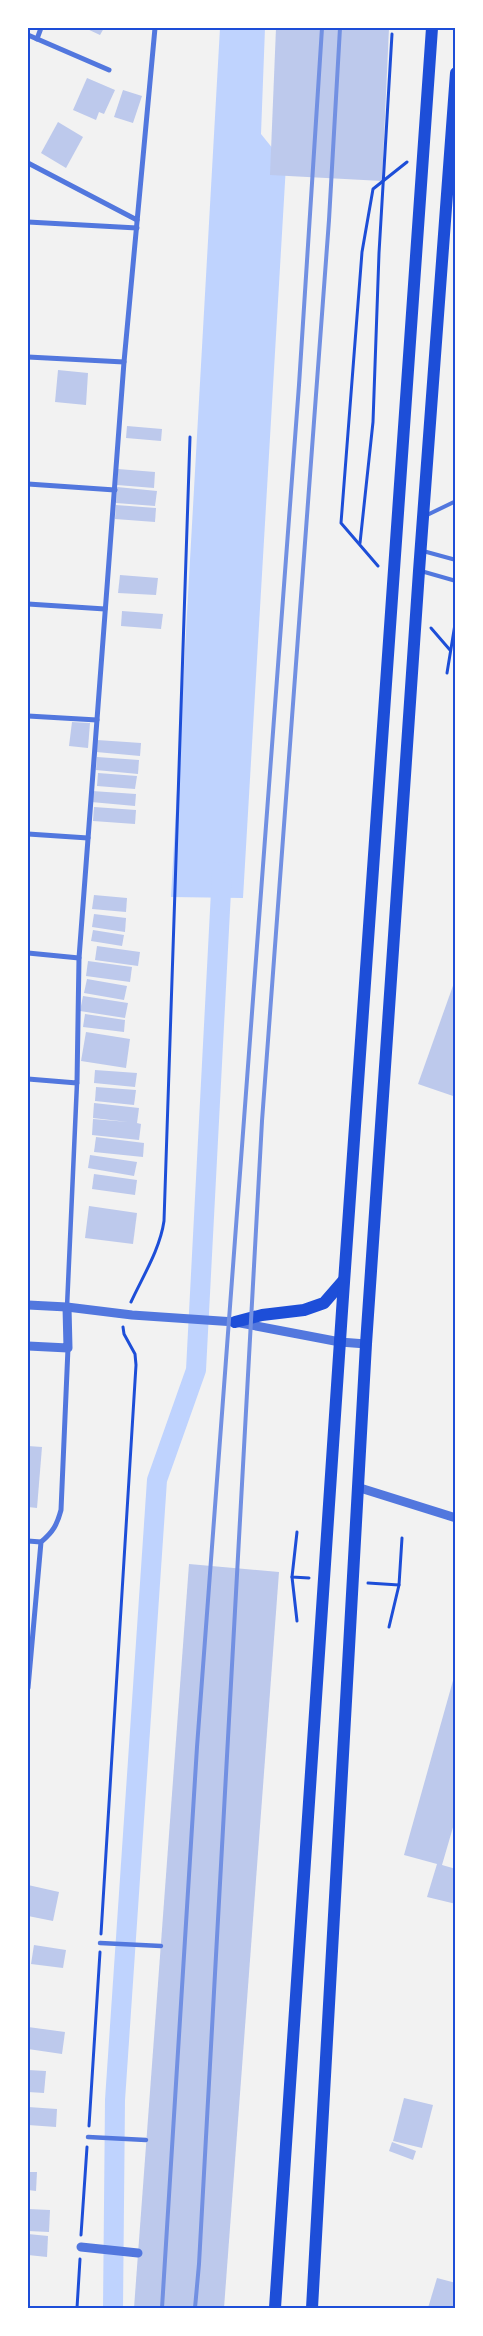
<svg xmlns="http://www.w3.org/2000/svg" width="483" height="2336" font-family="Overpass,sans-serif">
	<rect width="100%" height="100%" fill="#f2f2f2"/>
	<polygon fill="#bfd3fe" points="220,28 265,28 261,134 286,165 243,898 171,897"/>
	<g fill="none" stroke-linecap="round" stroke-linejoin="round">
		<polyline stroke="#bfd3fe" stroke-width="20" points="113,2308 115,2100 157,1480 196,1370 222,872"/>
	</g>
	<g fill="#bdc9ec">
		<polygon points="85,28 104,28 100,35"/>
		<polygon points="276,28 389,28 382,181 270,175"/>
		<polygon points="87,78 115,90 104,114 99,112 96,120 73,110"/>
		<polygon points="123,90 142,96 133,123 114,117"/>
		<polygon points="58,122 83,137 66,168 41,153"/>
		<polygon points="58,370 88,373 86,405 55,402"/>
		<polygon points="127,426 162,429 161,441 126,438"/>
		<polygon points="118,469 155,472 154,488 117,485"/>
		<polygon points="117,487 157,491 155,506 116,503"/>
		<polygon points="116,505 156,508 155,522 115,519"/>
		<polygon points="120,575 158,578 156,595 118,593"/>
		<polygon points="122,611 163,614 161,629 121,626"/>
		<polygon points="72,722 90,723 88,748 69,746"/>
		<polygon points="97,740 141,743 140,756 96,752"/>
		<polygon points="97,757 139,760 138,774 96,770"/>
		<polygon points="98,773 137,776 135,789 97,786"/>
		<polygon points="92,791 136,794 135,806 91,802"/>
		<polygon points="94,807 136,810 135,824 93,821"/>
		<polygon points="94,895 127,898 126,912 92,909"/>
		<polygon points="94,914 126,918 125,932 92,927"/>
		<polygon points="93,930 124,935 122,946 91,941"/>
		<polygon points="97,946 140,952 138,966 95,960"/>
		<polygon points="88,961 132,967 130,982 86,976"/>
		<polygon points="87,979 127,986 124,1000 84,993"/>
		<polygon points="455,980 456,981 456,1097 418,1084"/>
		<polygon points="83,996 128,1003 125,1018 80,1011"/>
		<polygon points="85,1014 125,1020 124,1032 83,1027"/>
		<polygon points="86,1032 130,1039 126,1068 81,1061"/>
		<polygon points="95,1070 137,1073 135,1087 94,1083"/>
		<polygon points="96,1087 136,1090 134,1105 95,1101"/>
		<polygon points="94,1103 139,1108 137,1123 141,1124 139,1140 92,1135 93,1119 128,1122 93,1118"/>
		<polygon points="96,1137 144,1143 143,1157 94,1152"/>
		<polygon points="90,1155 137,1162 134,1176 88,1168"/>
		<polygon points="94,1174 137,1180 135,1195 92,1189"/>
		<polygon points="89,1206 137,1213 133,1244 85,1238"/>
		<polygon points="28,1446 42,1447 37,1508 28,1507"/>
		<polygon points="189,1564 279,1572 224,2308 134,2308"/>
		<polygon points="454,1677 456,1678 456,1817 442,1865 456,1869 456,1904 427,1897 437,1864 404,1855"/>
		<polygon points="28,1885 59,1892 53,1921 28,1916"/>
		<polygon points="34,1945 66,1950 63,1968 31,1964"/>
		<polygon points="28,2027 65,2032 62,2054 28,2049"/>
		<polygon points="28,2070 46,2071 44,2093 28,2092"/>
		<polygon points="404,2098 433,2105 422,2148 393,2141"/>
		<polygon points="28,2107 57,2109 56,2127 28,2125"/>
		<polygon points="392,2142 416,2151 413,2160 389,2151"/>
		<polygon points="28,2172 37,2172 36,2191 28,2190"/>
		<polygon points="28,2209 50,2210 49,2232 28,2231"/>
		<polygon points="28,2234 48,2236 47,2257 28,2255"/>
		<polygon points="437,2278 456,2283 456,2308 428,2308"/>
	</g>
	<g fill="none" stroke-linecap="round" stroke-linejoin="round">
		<g stroke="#1d4ed8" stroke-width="3">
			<polyline points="360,543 373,422 379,253 392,34"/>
			<polyline points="378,566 341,523 362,252 373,189 407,162"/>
			<polyline points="431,628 450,650"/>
			<polyline points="447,673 456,618"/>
			<path d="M 131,1302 C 143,1276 160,1249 164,1221 L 190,437"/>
			<polyline points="297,1532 292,1577 309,1578"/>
			<polyline points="292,1577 297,1621"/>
			<polyline points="368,1583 399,1585 402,1538"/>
			<polyline points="389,1627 399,1585"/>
			<polyline points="101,1934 136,1365 135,1354 124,1334 123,1327"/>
			<polyline points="89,2126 100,1952"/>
			<polyline points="81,2235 87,2147"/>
			<polyline points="77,2308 80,2259"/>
		</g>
		<g stroke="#5277de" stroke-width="4">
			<polyline points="425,516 456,501"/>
			<polyline points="423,551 456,560"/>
			<polyline points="421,571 456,581"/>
		</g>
		<g stroke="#5277de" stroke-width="4.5">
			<polyline points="67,1307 77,1083"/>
			<polyline points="100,1943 161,1946"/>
			<polyline points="88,2137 146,2140"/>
		</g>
		<g stroke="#5277de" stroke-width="5">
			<polyline points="28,35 109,70"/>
			<polyline points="37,39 41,28"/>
			<polyline points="28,163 137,220"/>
			<polyline points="28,222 137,228"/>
			<polyline points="28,357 124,362"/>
			<polyline points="28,484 115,490"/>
			<polyline points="28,604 105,609"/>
			<polyline points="28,716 97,720"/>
			<polyline points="28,834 88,838"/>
			<polyline points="28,953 79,958"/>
			<polyline points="28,1079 77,1083 79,958 124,362 155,28"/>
			<polyline points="28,1541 41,1542"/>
			<path d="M 28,1688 L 41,1542 C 53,1532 57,1525 61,1510 L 68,1348"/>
		</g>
		<g stroke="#5277de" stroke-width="9">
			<polyline points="28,1305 67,1307 132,1315 235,1322 340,1342 366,1344"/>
			<polyline points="28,1346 68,1348 67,1307"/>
			<polyline points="357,1487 456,1518"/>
			<polyline points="81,2247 138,2253"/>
		</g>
		<g stroke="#1d4ed8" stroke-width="12">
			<polyline points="235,1322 262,1315 304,1310 324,1303 344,1280"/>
			<polyline points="275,2308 342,1311 432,28"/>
			<polyline points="312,2308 366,1344 419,571 456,73"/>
		</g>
		<g stroke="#7290e2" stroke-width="4">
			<polyline points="162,2308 197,1747 299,385 322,28"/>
			<polyline points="195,2308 199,2264 262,1121 329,220 340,28"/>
		</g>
	</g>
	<rect width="483" height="2336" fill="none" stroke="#ffffff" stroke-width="58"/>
	<rect x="29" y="29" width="425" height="2278" fill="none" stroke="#1d4ed8" stroke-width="2"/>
</svg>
